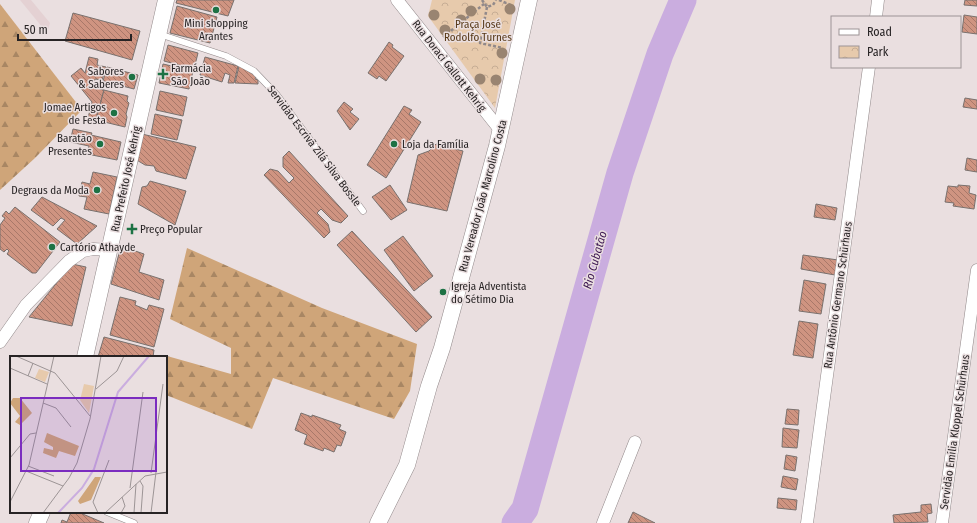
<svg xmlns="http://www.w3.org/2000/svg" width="977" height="523" font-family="'Fira Sans Condensed',sans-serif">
	<defs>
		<pattern id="forest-firs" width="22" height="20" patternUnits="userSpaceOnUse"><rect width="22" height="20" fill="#cfa579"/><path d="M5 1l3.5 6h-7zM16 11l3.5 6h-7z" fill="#a88663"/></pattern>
		<pattern id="park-crowns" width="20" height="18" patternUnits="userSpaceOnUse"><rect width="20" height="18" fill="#e7caac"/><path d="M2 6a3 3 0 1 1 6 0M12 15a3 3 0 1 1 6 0" fill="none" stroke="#c6ad94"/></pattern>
		<pattern id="building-back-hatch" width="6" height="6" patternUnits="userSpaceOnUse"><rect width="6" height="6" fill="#cf9481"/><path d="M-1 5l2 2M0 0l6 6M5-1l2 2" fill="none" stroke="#a87869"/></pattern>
	</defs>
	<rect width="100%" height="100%" fill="#eadfe0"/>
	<polygon fill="#e4d1d3" points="20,0 31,0 50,23 47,33"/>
	<g fill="url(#forest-firs)">
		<polygon points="0,4 82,110 35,158 0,190"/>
		<polygon points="187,248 322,308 417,344 410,391 394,419 273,378 252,429 166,395 167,356 231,374 231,348 170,319"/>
	</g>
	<polygon fill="url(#park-crowns)" points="432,0 515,0 495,108 428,16"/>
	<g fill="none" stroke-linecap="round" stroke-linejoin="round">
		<polyline stroke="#caaddf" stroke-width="27" points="515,523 525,509 620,173 660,54 683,0"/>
	</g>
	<g fill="url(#building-back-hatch)" stroke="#79716e">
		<polygon points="177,0 234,0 228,16 176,3"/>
		<polygon points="965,0 977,0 977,6 964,5"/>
		<polygon points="177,6 217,17 210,43 170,33"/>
		<polygon points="73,13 140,31 132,60 65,41"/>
		<polygon points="964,15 977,17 977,34 962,32"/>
		<polygon points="389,42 393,45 392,47 404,56 386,81 379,76 377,79 368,73"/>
		<polygon points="168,45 198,53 194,69 164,61"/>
		<polygon points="89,57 98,59 97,65 106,67 102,80 95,79 93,87 104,90 96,120 88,118 92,102 71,76 81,68 85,73"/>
		<polygon points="205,57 238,66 234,83 228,83 230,75 225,73 222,82 200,75"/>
		<polygon points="163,64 193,71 189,89 159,83"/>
		<polygon points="239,66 256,76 255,79 258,80 258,84 235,83"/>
		<polygon points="107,67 138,75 134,89 103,81"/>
		<polygon points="104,90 128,96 127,101 129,103 126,114 127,117 125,127 96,120"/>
		<polygon points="160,91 187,97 183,116 156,110"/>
		<polygon points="965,98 977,100 977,109 963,107"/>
		<polygon points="344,102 353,109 350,112 359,119 350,130 337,111"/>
		<polygon points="404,106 412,110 409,114 421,122 386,178 367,165"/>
		<polygon points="155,114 182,120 177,140 151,134"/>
		<polygon points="73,129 92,133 91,135 121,142 117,160 87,154 89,146 70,142"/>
		<polygon points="142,134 196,147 186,179 156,171 154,166 145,165 135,159"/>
		<polygon points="436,144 463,151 447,211 407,202 418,155 429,151"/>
		<polygon points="289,151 348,216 341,223 332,220 321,209 317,213 328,224 330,232 324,238 264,175 270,169 278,171 289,183 294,178 283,167 283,157"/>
		<polygon points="967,158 977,160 977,172 965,170"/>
		<polygon points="93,172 117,177 109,214 84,209 87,197 79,196 82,182 90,184"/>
		<polygon points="150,181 186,191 175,225 138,204 142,187 147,186"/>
		<polygon points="390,185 407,210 391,220 372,197"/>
		<polygon points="958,185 970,186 969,193 976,195 974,209 953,206 954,203 945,202 948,186 958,187"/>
		<polygon points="42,197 97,226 77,244 57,229 65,220 61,218 53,226 31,210"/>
		<polygon points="816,204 837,208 835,220 814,217"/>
		<polygon points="15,207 60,242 36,273 32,273 7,254 9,251 7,249 4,252 0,249 0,225 5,218 2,216 6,211 9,214"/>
		<polygon points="352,231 432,317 416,332 337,245"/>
		<polygon points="403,236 433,276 414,291 384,250"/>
		<polygon points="121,246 144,254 139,272 164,280 159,300 111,284"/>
		<polygon points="803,255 838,260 835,275 801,269"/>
		<polygon points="72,264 86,267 72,326 29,317"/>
		<polygon points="804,280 826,284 821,314 799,311"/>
		<polygon points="120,297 136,301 135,305 147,310 149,305 164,309 154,347 110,335"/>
		<polygon points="799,321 818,324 813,358 793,355"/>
		<polygon points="104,337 154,350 153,357 98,357"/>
		<polygon points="787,409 799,410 798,425 785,424"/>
		<polygon points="301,413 312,417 312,415 341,425 339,429 346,432 341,446 337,445 334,452 324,448 323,451 304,444 307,435 295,430"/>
		<polygon points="783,428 799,430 797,448 782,447"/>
		<polygon points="786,455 797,457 795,471 784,469"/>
		<polygon points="783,476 798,479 796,490 781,487"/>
		<polygon points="778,498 797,500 796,510 777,508"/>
		<polygon points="931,504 932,513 927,514 928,522 894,523 893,515 921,512 921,505"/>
		<polygon points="71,512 78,512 104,523 61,523 62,520 67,522"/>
		<polygon points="633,512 655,523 628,523"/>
	</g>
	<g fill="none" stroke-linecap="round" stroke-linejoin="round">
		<defs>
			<g id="service">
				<polyline points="159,34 226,56 254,71 277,95 363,211"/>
				<polyline points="107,512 134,523"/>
			</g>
			<g id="minor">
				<polyline points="397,0 501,131"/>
				<polyline points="876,17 878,0"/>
				<polyline points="0,342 26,305 69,261 83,251 93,249 110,250"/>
				<polyline points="603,523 635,442"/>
				<polyline points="807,523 869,67"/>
				<polyline points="942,523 977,270"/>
			</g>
			<g id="secondary">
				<polyline points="85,357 166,0"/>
				<polyline points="37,523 42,512"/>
				<polyline points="378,523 407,465 429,386 442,348 497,146 529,0"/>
			</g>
		</defs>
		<use href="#service" stroke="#92898a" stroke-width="7"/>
		<use href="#minor" stroke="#92898a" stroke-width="13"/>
		<use href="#secondary" stroke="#92898a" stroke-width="17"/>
		<g stroke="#91898a" stroke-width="2.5" stroke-dasharray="3 2" stroke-linecap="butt">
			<polyline points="482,0 487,7 493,5 496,0"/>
			<polyline points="499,0 513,6"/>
			<polyline points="487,7 480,43 503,48"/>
			<polyline points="443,37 484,4"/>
		</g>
		<use href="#service" stroke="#fff" stroke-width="6"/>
		<use href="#minor" stroke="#fff" stroke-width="12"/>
		<use href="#secondary" stroke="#fff" stroke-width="16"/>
	</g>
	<g fill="#998471">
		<circle cx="510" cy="9" r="5.5"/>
		<circle cx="471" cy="11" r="5.5"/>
		<circle cx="434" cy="15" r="5.5"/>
		<circle cx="461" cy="20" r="5.5"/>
		<circle cx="445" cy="30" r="5.5"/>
		<circle cx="502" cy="53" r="5.5"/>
		<circle cx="480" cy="79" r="5.5"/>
		<circle cx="496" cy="80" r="5.5"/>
	</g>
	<g fill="#1d7244" stroke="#eadfe0" stroke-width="1.5">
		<circle cx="216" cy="10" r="4"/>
		<path d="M161 68h4v4h4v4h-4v4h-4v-4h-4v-4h4z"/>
		<circle cx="132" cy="77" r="4"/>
		<circle cx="114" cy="113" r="4"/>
		<circle cx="100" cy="144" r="4"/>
		<circle cx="394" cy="144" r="4"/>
		<circle cx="97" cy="190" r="4"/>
		<path d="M130 223h4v4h4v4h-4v4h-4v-4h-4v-4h4z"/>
		<circle cx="52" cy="247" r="4"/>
		<circle cx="443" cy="292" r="4"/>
	</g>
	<g text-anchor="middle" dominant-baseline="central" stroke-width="3" stroke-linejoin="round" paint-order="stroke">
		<g font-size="11" fill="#272324" stroke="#eadfe0" text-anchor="start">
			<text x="216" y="23" text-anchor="middle">Mini shopping<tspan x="216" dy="13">Arantes</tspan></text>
			<text x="171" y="68">Farmácia<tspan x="171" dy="13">São João</tspan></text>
			<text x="124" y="71" text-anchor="end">Sabores<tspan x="124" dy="13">&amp; Saberes</tspan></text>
			<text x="106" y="107" text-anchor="end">Jomae Artigos<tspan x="106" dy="13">de Festa</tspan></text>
			<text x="92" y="138" text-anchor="end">Baratão<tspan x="92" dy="13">Presentes</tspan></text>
			<text x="402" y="144">Loja da Família</text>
			<text x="89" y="190" text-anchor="end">Degraus da Moda</text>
			<text x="140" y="229">Preço Popular</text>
			<text x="60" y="247">Cartório Athayde</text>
			<text x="451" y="286">Igreja Adventista<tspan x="451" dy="13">do Sétimo Dia</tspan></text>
		</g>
		<g font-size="11" fill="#573917" stroke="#eadfe0">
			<text x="478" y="24">Praça José<tspan x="478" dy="13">Rodolfo Turnes</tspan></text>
		</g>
		<g font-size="11" fill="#272324" stroke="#eadfe0">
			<text transform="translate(449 66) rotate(52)">Rua Doraci Gallott Kehrig</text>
			<text transform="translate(314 146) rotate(53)">Servidão Escrivã Zilá Silva Bossle</text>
			<text transform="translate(126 179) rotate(-78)">Rua Prefeito José Kehrig</text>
			<text transform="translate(483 196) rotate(-75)">Rua Vereador João Marcolino Costa</text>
			<text transform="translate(838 295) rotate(-82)">Rua Antônio Germano Schürhaus</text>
			<text transform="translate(955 432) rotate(-82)">Servidão Emília Kloppel Schürhaus</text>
		</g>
		<g font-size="12" font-style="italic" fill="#3c1651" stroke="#eadfe0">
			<text transform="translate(595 260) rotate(-74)">Rio Cubatão</text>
		</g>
	</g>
	<g transform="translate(10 356)">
		<rect width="157" height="157" fill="#eadfe0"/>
		<path d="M 3,42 L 10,42 L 22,57 L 10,69 L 5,66 L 10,60 L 0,47 ZM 37,77 L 69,90 L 65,100 L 49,95 L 46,102 L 33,97 L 34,92 L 43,94 L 43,91 L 34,86 ZM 85,121 L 91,121 L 81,144 L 70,148 L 68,145 Z" fill="#cfa579"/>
		<path d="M 29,13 L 39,16 L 35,26 L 25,22 ZM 74,28 L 84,30 L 79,57 L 70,44 Z" fill="#e7caac"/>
		<path fill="none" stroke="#caaddf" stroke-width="2" d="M 48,157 L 72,132 L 84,113 L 108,36 L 139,0"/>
		<path fill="none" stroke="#9c9495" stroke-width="1" d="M 6,0 L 45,17 L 80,60M 0,12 L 37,28M 18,20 L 23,7M 86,33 L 107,15 L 114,0M 33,47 L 46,52 L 61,71M 0,102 L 20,78 L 26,77M 18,110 L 44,120M 16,115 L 53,130M 141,117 L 153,28M 130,125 L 133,130 L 131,157M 120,132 L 133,36M 0,146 L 19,109 L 44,0M 33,157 L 59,122 L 67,107 L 80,63 L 91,0M 88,157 L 83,146 L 99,104M 95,157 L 135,120 L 157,116M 111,157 L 115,150 L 112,141M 124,157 L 126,128M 141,157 L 146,116"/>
		<path fill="#7b2cbf" fill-opacity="0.15" stroke="#7b2cbf" stroke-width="2" d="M 11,42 L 146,42 L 146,115 L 11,115 Z"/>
		<rect width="157" height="157" fill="none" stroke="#272324" stroke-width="2"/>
	</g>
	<rect x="831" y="16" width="130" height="52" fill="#eadfe0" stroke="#9c9495"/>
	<rect x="839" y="29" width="20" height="6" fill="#ffffff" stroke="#9c9495"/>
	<text x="867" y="36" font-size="12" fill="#272324">Road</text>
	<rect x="839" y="46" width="20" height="12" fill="url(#park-crowns)" stroke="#9c9495"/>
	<text x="867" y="56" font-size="12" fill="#272324">Park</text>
	<path d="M18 34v6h113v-6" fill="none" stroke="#272324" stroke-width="2"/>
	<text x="24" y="34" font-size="12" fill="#272324" stroke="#eadfe0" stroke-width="3" paint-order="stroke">50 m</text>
</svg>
